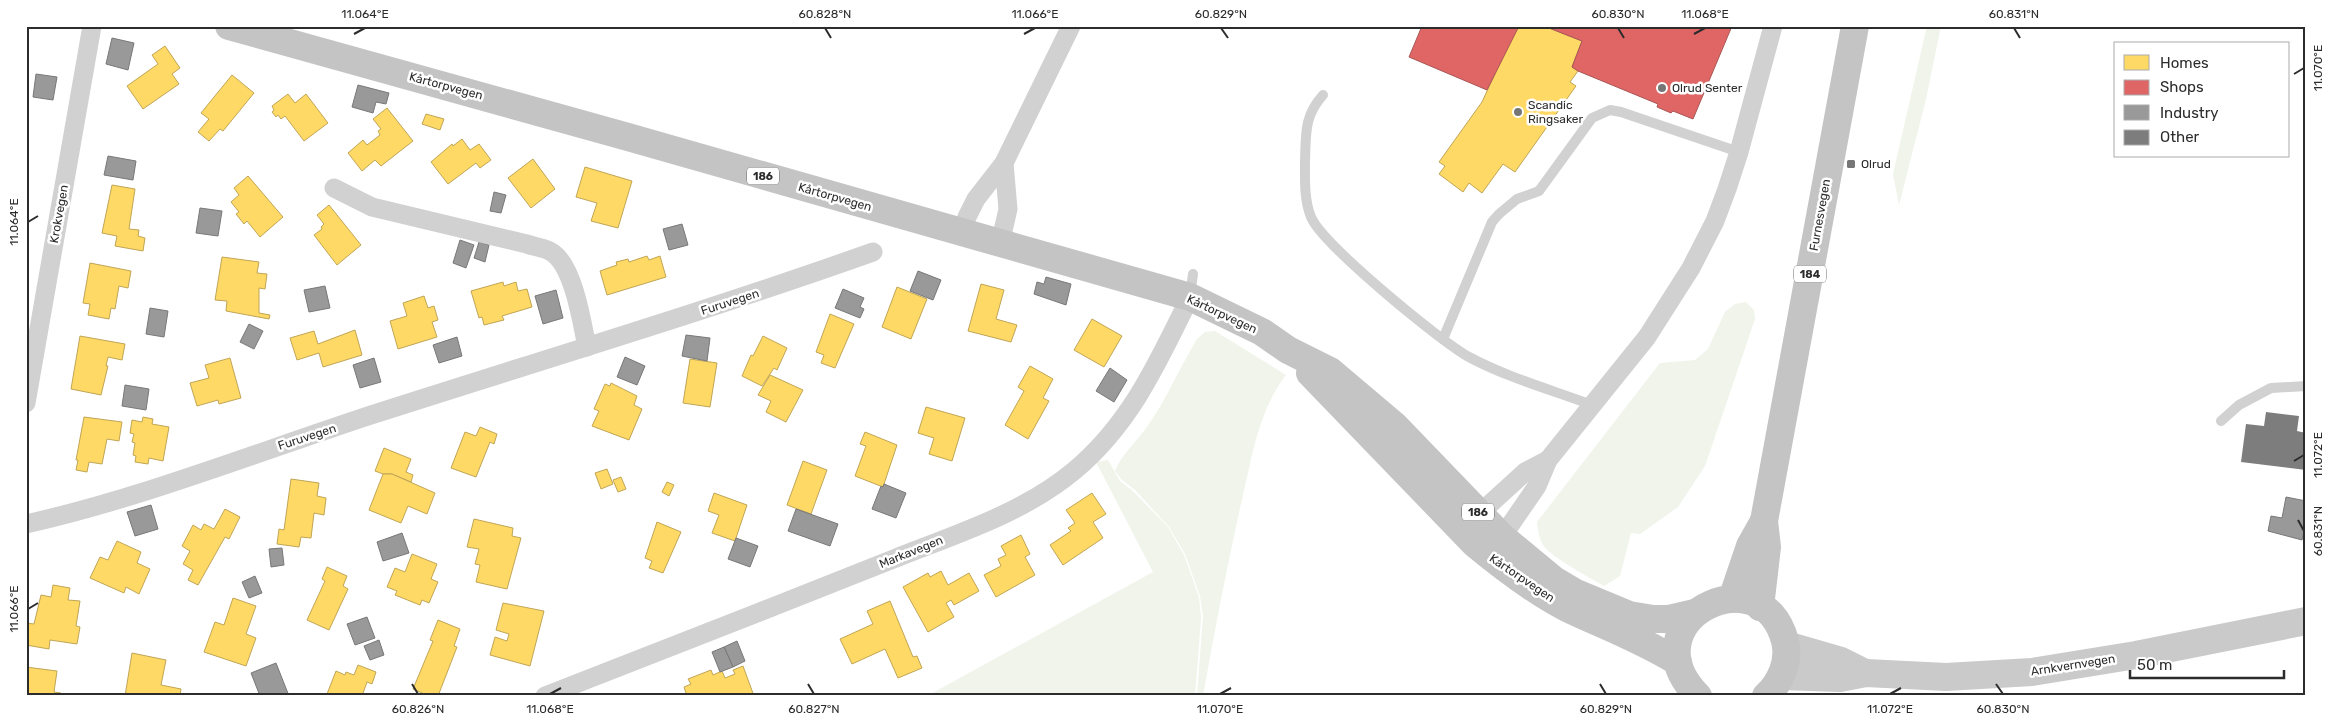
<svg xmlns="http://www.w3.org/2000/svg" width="2332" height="722" font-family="Rubik,sans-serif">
	<rect width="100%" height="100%" fill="#fff"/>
	<g fill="#f0f4ea">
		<polygon points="1927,26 1941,26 1926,99 1899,205 1893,174"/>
		<path d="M 1746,302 L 1754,310 L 1755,319 L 1705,466 L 1678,507 L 1640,534 L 1631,533 L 1620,576 L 1604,586 C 1589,577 1552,558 1543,545 C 1539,538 1538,530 1537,522 L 1660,363 L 1695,360 L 1708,349 L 1725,312 L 1735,304 Z"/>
		<path d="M 1215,331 L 1286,375 C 1259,410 1253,452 1243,495 C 1228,561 1215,628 1203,696 L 1197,696 L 1203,616 L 1200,596 L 1185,554 L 1169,527 L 1135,490 L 1121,479 L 1115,471 C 1121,455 1139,439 1149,424 C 1167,398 1180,367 1197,339 L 1205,332 Z"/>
		<polygon points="1108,460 1120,481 1133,491 1168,527 1184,555 1199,597 1201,618 1195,696 927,696 1153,572 1096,462"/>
	</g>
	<g fill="#ffd966" stroke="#c0a555">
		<polygon points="1519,26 1544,26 1582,41 1572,67 1578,71 1570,82 1576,86 1515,172 1503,164 1482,193 1469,183 1463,192 1439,174 1445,166 1439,162 1482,102 1510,41"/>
		<polygon points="165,46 180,68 172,74 179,84 143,109 127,86 158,64 152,55"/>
		<polygon points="232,75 254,93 223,131 220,129 209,141 198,132 209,119 201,113"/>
		<polygon points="288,94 295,103 306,94 328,123 304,141 285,116 281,119 278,115 276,117 272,112 274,110 272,106"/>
		<polygon points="387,108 413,141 381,166 375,160 362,171 348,153 363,140 367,145 380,135 378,131 381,129 373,119"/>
		<polygon points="426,114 444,119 440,130 422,124"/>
		<polygon points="462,139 470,150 479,144 491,160 480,168 476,163 448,184 431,162 452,144 453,146"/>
		<polygon points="533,159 555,189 531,208 508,178"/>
		<polygon points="585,167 632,181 618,228 591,221 597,203 576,197"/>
		<polygon points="248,176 283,217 260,237 247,221 244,224 236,214 239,212 231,202 239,195 234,188"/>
		<polygon points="112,185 135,189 129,229 139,230 138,236 145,238 143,251 115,246 117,236 102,233"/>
		<polygon points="329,205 361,245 337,265 314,235 322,229 321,227 324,224 317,215"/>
		<polygon points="647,256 649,260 660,256 666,277 607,295 600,271 617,265 616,262 628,259 629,262"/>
		<polygon points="222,257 259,262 257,273 267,274 265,289 259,288 259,313 270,315 269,319 226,311 227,301 215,300"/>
		<polygon points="90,263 131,271 128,288 119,286 115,309 111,308 109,319 88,315 90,304 83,303"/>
		<polygon points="503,282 504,286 516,282 518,291 527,289 532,307 502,316 504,320 484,325 482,317 479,318 471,291"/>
		<polygon points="981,284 1004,290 996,319 1017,325 1011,342 968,331"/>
		<polygon points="897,287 927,299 911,339 882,327"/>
		<polygon points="424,296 428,308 434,306 438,320 432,322 437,337 398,349 390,321 407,316 403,303"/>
		<polygon points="830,314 854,324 835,368 821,363 824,355 816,352"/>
		<polygon points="1092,319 1122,336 1104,367 1074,350"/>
		<polygon points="355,330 362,355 323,367 319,353 297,360 290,338 314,331 318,344"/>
		<polygon points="80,336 125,344 122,360 108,357 106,366 108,366 101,395 71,389"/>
		<polygon points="763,336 787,348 777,370 774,368 762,386 742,376 751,355 753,356"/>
		<polygon points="230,358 241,398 219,404 218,400 197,406 190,383 209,378 205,365"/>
		<polygon points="690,359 717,363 710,407 683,403"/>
		<polygon points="1030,366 1053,379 1043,398 1049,401 1028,439 1005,425 1024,391 1018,387"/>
		<polygon points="770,375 803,390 786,422 766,412 771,401 758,395"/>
		<polygon points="611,383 637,396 634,405 642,409 629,440 592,426 599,411 594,409 605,384 610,386"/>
		<polygon points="926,407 965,418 952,461 929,454 934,438 918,433"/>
		<polygon points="84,417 122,422 119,441 107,439 102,464 89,462 87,472 76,470 78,460 76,460"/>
		<polygon points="143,417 153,419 152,424 169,427 163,461 149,458 148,464 135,462 136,456 133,455 135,443 132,442 134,434 130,433 132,420 142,422"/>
		<polygon points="480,427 497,434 494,444 490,442 476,477 451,468 465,432 476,436"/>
		<polygon points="865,432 897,445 883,487 855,476 866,446 860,444"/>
		<polygon points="384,448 411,459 406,472 413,475 411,482 392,474 383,474 375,471"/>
		<polygon points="803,461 827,470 811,514 787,505"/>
		<polygon points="607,469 613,484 601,489 595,473"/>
		<polygon points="383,474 392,474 435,493 427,514 408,506 401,523 369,510"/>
		<polygon points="621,477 626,489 618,492 613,480"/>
		<polygon points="291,479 319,483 317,496 326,498 324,515 314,513 311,538 301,537 299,547 277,544 279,529 284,530"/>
		<polygon points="667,482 674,485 669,496 662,492"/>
		<polygon points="714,493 747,505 735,541 712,533 719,515 708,511"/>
		<polygon points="1092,493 1106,514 1093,522 1103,538 1063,565 1050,545 1071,531 1068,528 1075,523 1066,510"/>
		<polygon points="225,509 240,517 229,539 225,537 198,585 188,580 193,570 183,564 190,551 182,546 193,525 201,530 204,524 214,529"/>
		<polygon points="474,519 513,528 512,536 521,538 507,589 476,582 480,565 475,564 479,549 467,547"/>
		<polygon points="657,522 681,532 663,573 649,568 652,561 645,558"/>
		<polygon points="1021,535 1030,554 1025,557 1035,575 996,597 984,575 1001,566 998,559 1006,555 1001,546"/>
		<polygon points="117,541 141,552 137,563 150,569 139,594 126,587 124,593 90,578 100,557 108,560"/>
		<polygon points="412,554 437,564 431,579 438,582 429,603 422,600 420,605 395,595 397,591 387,587 395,568 405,572"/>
		<polygon points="327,567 347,576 343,586 348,589 329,630 307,620 325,581 322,579"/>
		<polygon points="941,571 948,585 969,573 979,591 954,605 951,600 946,603 954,617 928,632 903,587 928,573 930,577"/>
		<polygon points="53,585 70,588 68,600 80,601 76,626 80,627 77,644 50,640 49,649 26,645 26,623 34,624 41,595 51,597"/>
		<polygon points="233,598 256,606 246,634 256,638 246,666 204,652 215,622 224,625"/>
		<polygon points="890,601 913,657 917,656 922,668 898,678 885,649 852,664 840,639 873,624 867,611"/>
		<polygon points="503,603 544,611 530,666 490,655 495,637 507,641 509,634 496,630"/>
		<polygon points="438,620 460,629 454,646 457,647 438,696 429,696 413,689 433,641 430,640"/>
		<polygon points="132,653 166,660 161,685 181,689 180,696 125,696"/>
		<polygon points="358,665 376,672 372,684 367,682 362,696 327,694 336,671 345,675 346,672 354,675"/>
		<polygon points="743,666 754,696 687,696 684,687 691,684 688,679 711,670 713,675 722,671 725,678 735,674 733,670"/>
		<polygon points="26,667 57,671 54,692 61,693 60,696 26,696"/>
	</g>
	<g fill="#e06666" stroke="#a55">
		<polygon points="1422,26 1519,26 1487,90 1409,57"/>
		<polygon points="1544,26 1732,26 1693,119 1673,111 1671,113 1657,107 1658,104 1578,71 1572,67 1582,41"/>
	</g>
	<g fill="#999" stroke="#787878">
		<polygon points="112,38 134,43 128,70 106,64"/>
		<polygon points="36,74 57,77 53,100 33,97"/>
		<polygon points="358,85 389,93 386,104 376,102 373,113 352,107"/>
		<polygon points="108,156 136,161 133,180 104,175"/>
		<polygon points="494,192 506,195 501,213 490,211"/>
		<polygon points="200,208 222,211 218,236 196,233"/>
		<polygon points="682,224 688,245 669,250 663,229"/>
		<polygon points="460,240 474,245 466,268 453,263"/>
		<polygon points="479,242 489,245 485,262 474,258"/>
		<polygon points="918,271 941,280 933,300 910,291"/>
		<polygon points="1046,277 1071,284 1066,305 1034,294 1037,282 1044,284"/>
		<polygon points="325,286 330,308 309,312 304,290"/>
		<polygon points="843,289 864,298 860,307 864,309 860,318 835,308"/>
		<polygon points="556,290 563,318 543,324 535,296"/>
		<polygon points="150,308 168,311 164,337 146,334"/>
		<polygon points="249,324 263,331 254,349 240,342"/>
		<polygon points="686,335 710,338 707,361 682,356"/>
		<polygon points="457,337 462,356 439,363 433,345"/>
		<polygon points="625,357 645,366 637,385 617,377"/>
		<polygon points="374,358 381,382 360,388 353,365"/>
		<polygon points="1110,368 1127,380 1114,402 1096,391"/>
		<polygon points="125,385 149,389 146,410 122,406"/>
		<polygon points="884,484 906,493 896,518 872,509 881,486 883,487"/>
		<polygon points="2286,497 2306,501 2306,524 2302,540 2268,531 2271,516 2282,518"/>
		<polygon points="151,505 158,529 135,536 127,512"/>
		<polygon points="796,509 838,524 830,546 788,531"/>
		<polygon points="402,533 409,553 383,561 377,542"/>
		<polygon points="736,538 758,546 750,567 728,559"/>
		<polygon points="282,548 284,565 271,567 269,549"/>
		<polygon points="255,576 262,593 249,598 242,582"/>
		<polygon points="367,617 375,638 355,645 347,624"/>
		<polygon points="379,640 384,655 370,660 364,646"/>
		<polygon points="737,641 745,661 733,667 724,647"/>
		<polygon points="724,647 733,667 720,672 712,652"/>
		<polygon points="276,663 289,696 260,696 251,673"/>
	</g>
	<polygon fill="#7d7d7d" points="2266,412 2299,416 2297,431 2306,433 2306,470 2241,462 2246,424 2264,426"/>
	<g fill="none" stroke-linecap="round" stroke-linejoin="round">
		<g stroke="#d1d1d1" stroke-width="10">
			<path d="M 1323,95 C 1304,116 1306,134 1305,161 C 1305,180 1304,200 1311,217 C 1322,244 1440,341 1469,357 C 1506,377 1552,390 1592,405"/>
			<polyline points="1190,296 1193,274"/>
			<polyline points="1443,339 1492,222 1499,214 1517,199 1539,191 1592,118 1610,110 1621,112 1739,152"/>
			<polyline points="2221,421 2239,405 2271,388 2306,386"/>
		</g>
		<g stroke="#d1d1d1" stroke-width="19">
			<path d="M 334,188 L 372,207 L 527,244 C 535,247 547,248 553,253 C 574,268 582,323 587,347"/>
			<polyline points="962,233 967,217 976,199 1004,163 1071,26"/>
			<polyline points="1000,244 1008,209 1004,163"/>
			<polyline points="26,403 92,26"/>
			<polyline points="1479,514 1525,472 1548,460"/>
			<path d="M 26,524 C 142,498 258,452 371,415 C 539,361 707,311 873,252"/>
			<polyline points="1502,537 1537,486 1548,460 1647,337 1691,268 1715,221 1727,189 1739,152 1773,26"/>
			<path d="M 545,696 C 660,651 776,606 891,560 C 953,535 1023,514 1075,470 C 1131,423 1158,362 1190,297"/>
		</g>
		<g stroke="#cacaca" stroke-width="28">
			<polyline points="1786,645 1841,661 1865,673"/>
			<polyline points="1781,676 1840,678 1866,673 1946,677 2032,672 2136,655 2306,621"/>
		</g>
		<g stroke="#c4c4c4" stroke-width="28">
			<polyline points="229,26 628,137 1190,297 1262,332 1288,350 1330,371 1395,426 1502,537 1554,580 1576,593 1629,615 1653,619 1669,619 1695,613"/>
			<path d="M 1310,373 L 1475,544 C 1504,568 1534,591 1567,608 C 1605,626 1643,640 1678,662"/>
			<polyline points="1732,599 1750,546 1763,523"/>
			<polyline points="1760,607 1767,547 1764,521 1855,26"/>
			<path d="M 1698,696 C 1625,622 1761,551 1785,641 C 1790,661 1781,682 1766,696"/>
		</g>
	</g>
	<path fill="none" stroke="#2c2c2c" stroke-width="2" d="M 825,28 L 831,38M 1221,28 L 1228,38M 1618,28 L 1624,38M 2014,28 L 2020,38M 354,34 L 365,28M 1024,34 L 1035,28M 1694,34 L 1705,28M 2294,74 L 2304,68M 28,222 L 38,216M 2294,461 L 2304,455M 2298,520 L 2304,531M 28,609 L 38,603M 412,684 L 418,694M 808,684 L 814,694M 1600,684 L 1606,694M 1996,684 L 2003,694M 550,694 L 561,688M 1220,694 L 1231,688M 1890,694 L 1901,688"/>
	<g fill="#767676" stroke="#fff" stroke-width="2">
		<circle cx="1662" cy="88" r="5"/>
		<circle cx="1518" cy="112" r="5"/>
		<rect x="1846" y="159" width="10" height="10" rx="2.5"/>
	</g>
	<g text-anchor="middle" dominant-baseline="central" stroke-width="5" stroke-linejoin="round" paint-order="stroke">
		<g fill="#fff" stroke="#6b6b6b" stroke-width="1">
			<rect x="747" y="167.5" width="32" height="17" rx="4"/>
			<rect x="1794" y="265.5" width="32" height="17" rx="4"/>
			<rect x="1462" y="503.5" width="32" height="17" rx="4"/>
		</g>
		<g font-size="11" font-weight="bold" fill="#2c2c2c">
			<text x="763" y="176">186</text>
			<text x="1810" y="274">184</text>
			<text x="1478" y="512">186</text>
		</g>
		<g font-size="12" fill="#2c2c2c" stroke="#fff">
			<text transform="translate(446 86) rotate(15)">Kårtorpvegen</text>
			<text transform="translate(835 197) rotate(16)">Kårtorpvegen</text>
			<text transform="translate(59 214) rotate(-80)">Krokvegen</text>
			<text transform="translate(1820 215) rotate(-80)">Furnesvegen</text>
			<text transform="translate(730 302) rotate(-18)">Furuvegen</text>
			<text transform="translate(1222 314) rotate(25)">Kårtorpvegen</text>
			<text transform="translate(307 437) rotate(-18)">Furuvegen</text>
			<text transform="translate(911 552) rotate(-22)">Markavegen</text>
			<text transform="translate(1522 578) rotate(34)">Kårtorpvegen</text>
			<text transform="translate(2073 665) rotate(-9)">Arnkvernvegen</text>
		</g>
		<g font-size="12" fill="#2c2c2c" stroke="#fff" text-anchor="start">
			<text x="1672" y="88">Olrud Senter</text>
			<text x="1528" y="105">Scandic<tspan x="1528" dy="14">Ringsaker</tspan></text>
			<text x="1861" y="164">Olrud</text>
		</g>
	</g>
	<rect width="2332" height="722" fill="none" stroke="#ffffff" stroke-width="55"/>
	<rect x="2114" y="42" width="175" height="115" fill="#ffffff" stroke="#ababab"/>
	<rect x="2124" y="55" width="25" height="15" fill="#ffd966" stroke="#ababab"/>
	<text x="2160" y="68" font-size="15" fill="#2c2c2c">Homes</text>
	<rect x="2124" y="80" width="25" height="15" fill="#e06666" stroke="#ababab"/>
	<text x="2160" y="92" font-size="15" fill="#2c2c2c">Shops</text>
	<rect x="2124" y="105" width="25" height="15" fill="#999999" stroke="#ababab"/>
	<text x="2160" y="118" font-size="15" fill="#2c2c2c">Industry</text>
	<rect x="2124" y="130" width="25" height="15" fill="#7d7d7d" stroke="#ababab"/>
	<text x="2160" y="142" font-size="15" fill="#2c2c2c">Other</text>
	<path d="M2130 670v8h154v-8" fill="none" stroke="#2c2c2c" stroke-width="2.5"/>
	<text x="2137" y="670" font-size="15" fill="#2c2c2c" stroke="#ffffff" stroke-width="4" paint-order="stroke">50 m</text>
	<rect x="28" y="28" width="2276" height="666" fill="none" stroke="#2c2c2c" stroke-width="2"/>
	<g font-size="12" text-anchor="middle" fill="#2c2c2c">
		<text x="365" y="18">11.064°E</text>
		<text x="825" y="18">60.828°N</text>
		<text x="1035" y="18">11.066°E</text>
		<text x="1221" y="18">60.829°N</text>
		<text x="1618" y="18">60.830°N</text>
		<text x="1705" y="18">11.068°E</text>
		<text x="2014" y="18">60.831°N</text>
		<text transform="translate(2318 68) rotate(-90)" y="4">11.070°E</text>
		<text transform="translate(14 222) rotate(-90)" y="4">11.064°E</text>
		<text transform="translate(2318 455) rotate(-90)" y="4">11.072°E</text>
		<text transform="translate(2318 531) rotate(-90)" y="4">60.831°N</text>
		<text transform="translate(14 609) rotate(-90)" y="4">11.066°E</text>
		<text x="418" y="713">60.826°N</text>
		<text x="550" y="713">11.068°E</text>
		<text x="814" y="713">60.827°N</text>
		<text x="1220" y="713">11.070°E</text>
		<text x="1606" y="713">60.829°N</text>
		<text x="1890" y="713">11.072°E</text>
		<text x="2003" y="713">60.830°N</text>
	</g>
</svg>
